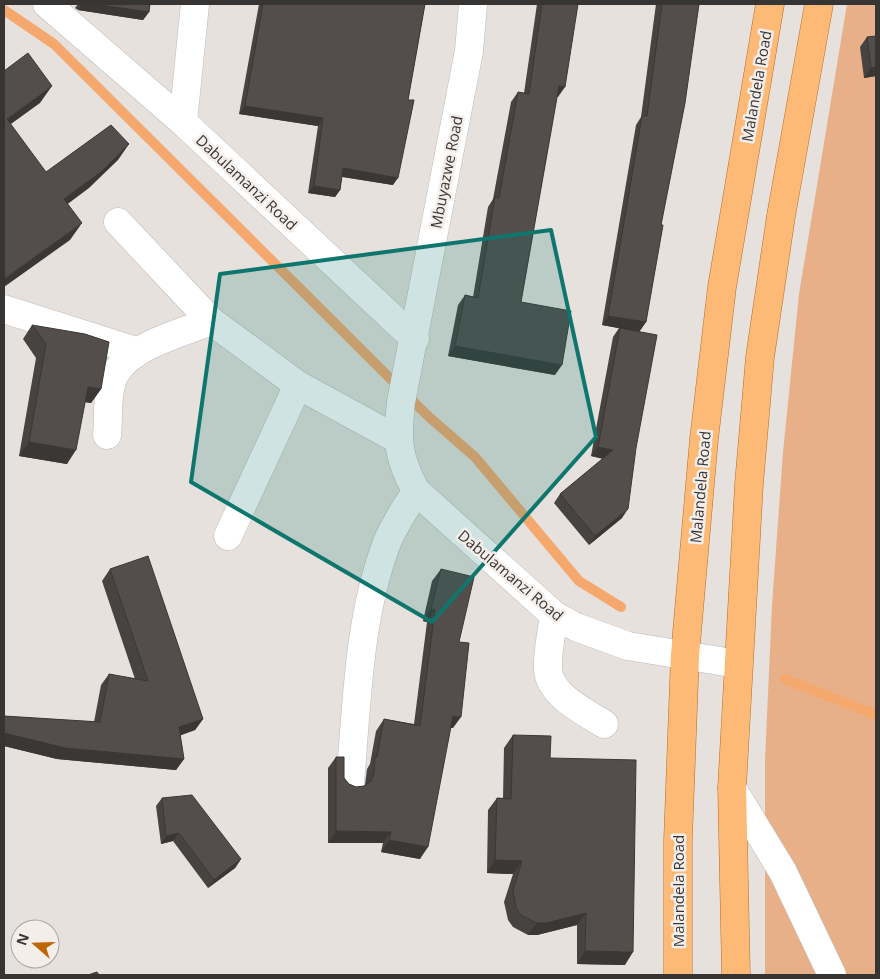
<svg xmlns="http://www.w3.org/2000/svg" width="880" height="979" font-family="'Open Sans',sans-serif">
	<rect width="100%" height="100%" fill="#e6e1dd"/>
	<polygon fill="#e8b088" points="847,4 876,4 876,975 765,975 765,760 772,605 783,452 799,294"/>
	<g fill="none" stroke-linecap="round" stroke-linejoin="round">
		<g stroke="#f5a86e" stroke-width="10">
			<polyline points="4,10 54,44 428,416 475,457 579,581 621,607"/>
			<polyline points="785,679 876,715"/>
		</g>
		<defs>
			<g id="minor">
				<polyline points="47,4 183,122 415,339"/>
				<path d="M 473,4 L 469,51 L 401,402 C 397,440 397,456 416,491 L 554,615 L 576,627 L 628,646 L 738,664"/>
				<polyline points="183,122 195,4"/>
				<polyline points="118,222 211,321 298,385 397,439"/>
				<polyline points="4,309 136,351"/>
				<path d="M 107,435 C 109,416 106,392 115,374 C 131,345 182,333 211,321"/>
				<polyline points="228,536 298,385"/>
				<path d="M 554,615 C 552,632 547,652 548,669 C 549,695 585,712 604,724"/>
				<path d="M 350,783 C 357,704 358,621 386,545 C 393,526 406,508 416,491"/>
				<polyline points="732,788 783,872 832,975"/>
			</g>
			<g id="major">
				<polyline points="678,975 678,840 685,655 704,439 722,287 770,4"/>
				<polyline points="736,975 732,788 749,484 760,357 781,216 819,4"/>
			</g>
		</defs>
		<use href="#minor" stroke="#bfbab6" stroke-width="29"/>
		<use href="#major" stroke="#b66c23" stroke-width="29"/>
		<use href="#minor" stroke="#fff" stroke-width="28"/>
		<use href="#major" stroke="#fdb976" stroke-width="28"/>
	</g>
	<g fill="#474340">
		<polygon points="78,4 150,4 149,12 143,20 78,10 75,8"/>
		<polygon points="259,4 425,4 393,185 342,177 340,190 335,197 308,193 318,126 239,114"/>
		<polygon points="537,4 578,4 558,97 557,96 521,302 555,375 448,356 458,305 465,295 473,297 488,207 493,199 511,102 518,92 524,93"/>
		<polygon points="656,4 699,4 661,225 646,322 639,332 622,518 589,545 554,503 560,494 603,459 591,456 613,337 619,328 602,325 636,125 641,117"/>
		<polygon points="876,36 876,76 864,78 860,47 867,37"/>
		<polygon points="32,325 101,389 91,403 85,402 67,464 19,456 36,358 23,339"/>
		<polygon points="110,569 203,719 195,730 180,735 184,759 176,770 57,759 4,746 4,716 94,722 101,685 109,674 135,679 102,581"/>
		<polygon points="441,569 459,642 453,728 450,728 420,859 381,852 383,843 328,843 328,768 336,757 344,778 349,784 356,787 364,786 365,785 367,769 370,764 376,731 384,719 414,724 427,622 423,621 432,581"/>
		<polygon points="513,735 550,758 625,965 577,964 577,925 537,935 528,935 513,927 508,920 504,902 513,874 487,873 488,810 497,798 503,798 504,748"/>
		<polygon points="162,798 241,859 235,868 208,888 173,841 161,844 156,806"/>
	</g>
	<g fill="#3a3734">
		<polygon points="82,4 93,4 149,12 143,20 78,10"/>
		<polygon points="876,67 876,76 864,78 871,68"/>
		<polygon points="52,86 40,103 4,129 7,119"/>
		<polygon points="559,86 565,87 558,97 552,96"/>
		<polygon points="245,106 323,118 318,126 239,114"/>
		<polygon points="129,144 118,160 89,188 53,215 64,199"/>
		<polygon points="343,168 398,178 393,185 338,176"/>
		<polygon points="314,186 340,190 335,197 308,193"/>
		<polygon points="82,223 70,240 4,287 4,279"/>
		<polygon points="608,316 646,322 639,332 602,325"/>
		<polygon points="455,346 562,365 555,375 448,356"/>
		<polygon points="88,387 101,389 91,403 78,401"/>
		<polygon points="29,442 76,450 67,464 19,456"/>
		<polygon points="598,447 613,450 606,459 591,456"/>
		<polygon points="628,509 622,518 589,545 595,536"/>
		<polygon points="431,609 435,610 427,622 423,621"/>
		<polygon points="453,716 461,717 453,728 444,727"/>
		<polygon points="203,719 195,730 171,739 179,727"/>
		<polygon points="4,733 184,759 176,770 57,759 4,746"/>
		<polygon points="336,831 391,832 383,843 328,843"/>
		<polygon points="179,833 173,841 161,844 166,836"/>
		<polygon points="389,840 428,847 420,859 381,852"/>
		<polygon points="241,859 235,868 208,888 214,880"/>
		<polygon points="495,860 522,861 513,874 487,873"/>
		<polygon points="586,913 577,925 537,935 528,935 537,923"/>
		<polygon points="585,951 633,952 625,965 577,964"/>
	</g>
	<g fill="#534e4b" stroke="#3a3734">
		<polygon points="93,4 150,4 149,12"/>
		<polygon points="263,4 425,4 408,100 414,100 398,178 343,168 340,190 314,186 323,118 245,106"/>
		<polygon points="542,4 578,4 565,87 559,86 521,302 571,311 562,365 455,346 465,295 478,298 495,197 499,198 518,92 529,94"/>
		<polygon points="662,4 699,4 685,103 661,225 663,225 646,322 608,316 642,116 647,116"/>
		<polygon points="876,36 876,67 871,68 867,37"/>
		<polygon points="28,53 52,86 7,119 46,172 111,125 129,144 101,172 64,199 82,223 4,279 4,71"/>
		<polygon points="32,325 85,334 109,342 101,389 88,387 76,450 29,442 46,344"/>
		<polygon points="620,328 657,335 636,448 628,509 595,536 560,494 613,450 598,447"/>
		<polygon points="148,556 203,719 179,727 184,759 65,748 4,733 4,716 100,722 109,674 148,681 110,569"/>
		<polygon points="441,569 474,577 459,642 469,643 461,717 453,716 428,847 389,840 391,832 336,831 336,757 344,757 344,778 349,784 356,787 364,786 371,781 374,773 375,757 377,757 384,719 420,726 435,610 431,609"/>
		<polygon points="513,735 551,736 550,758 636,760 633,952 585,951 586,913 546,923 537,923 521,915 516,908 513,890 522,861 495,860 497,798 511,799"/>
		<polygon points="192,795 241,859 214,880 179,833 166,836 162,798"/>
		<polygon points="97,972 99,975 88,975"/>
	</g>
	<path fill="#0f766e" fill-opacity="0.2" stroke="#0f766e" stroke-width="4" stroke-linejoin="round" d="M 551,230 L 596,437 L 432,622 L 191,482 L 220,274 Z"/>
	<g text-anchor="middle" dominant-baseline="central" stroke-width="5" stroke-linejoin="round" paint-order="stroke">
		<g font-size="15" fill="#373533" stroke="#f4eeeb">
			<text transform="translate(756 86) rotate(-80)">Malandela Road</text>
			<text transform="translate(446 172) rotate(-79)">Mbuyazwe Road</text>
			<text transform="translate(247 182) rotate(43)">Dabulamanzi Road</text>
			<text transform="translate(700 487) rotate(-85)">Malandela Road</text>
			<text transform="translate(511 575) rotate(40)">Dabulamanzi Road</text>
			<text transform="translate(678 891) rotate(-90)">Malandela Road</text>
		</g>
	</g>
	<rect width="880" height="979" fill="none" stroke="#373533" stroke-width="10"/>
	<g transform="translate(35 944) rotate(290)"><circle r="24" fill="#f4eeeb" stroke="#a8a4a1"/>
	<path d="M0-4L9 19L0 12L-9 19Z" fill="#be6504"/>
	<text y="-8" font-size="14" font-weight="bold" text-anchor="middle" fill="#373533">N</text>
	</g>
</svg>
